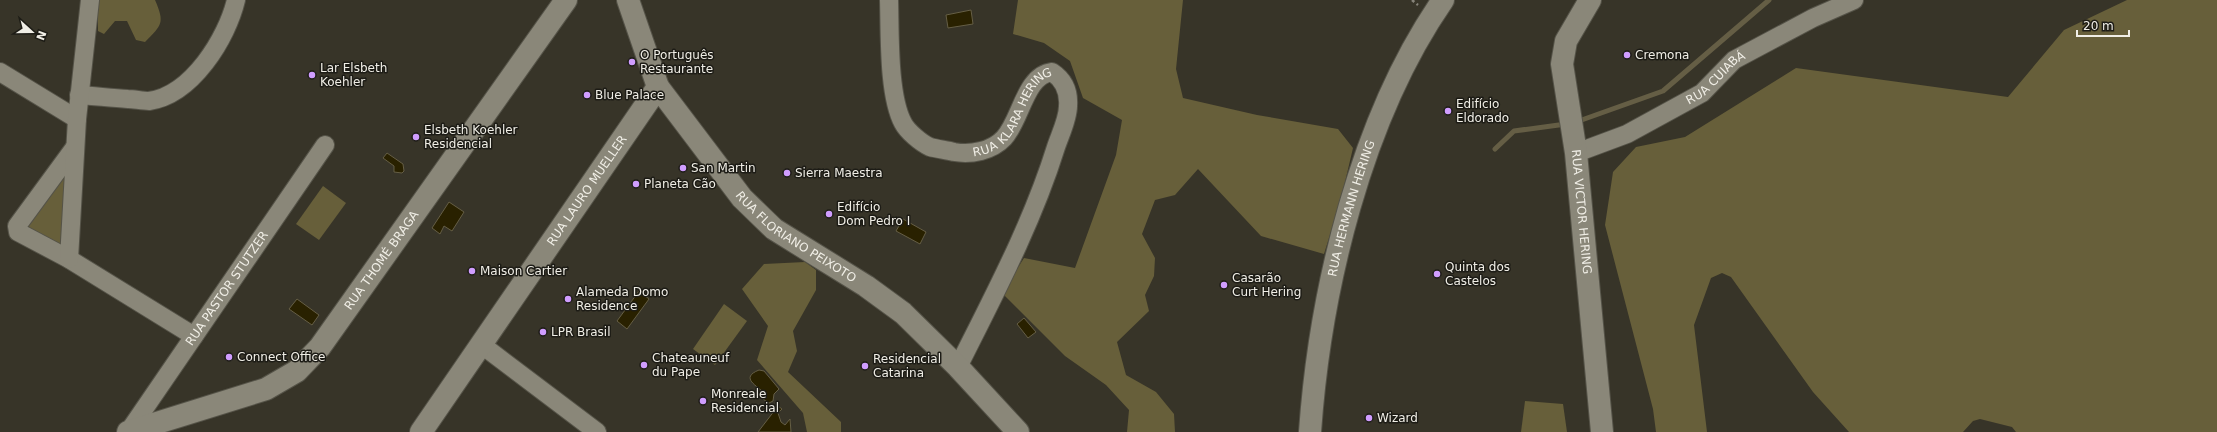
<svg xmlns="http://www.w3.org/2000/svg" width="2217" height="432" font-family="'DejaVu Sans',sans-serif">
	<rect width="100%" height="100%" fill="#373428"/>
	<g fill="#675f3a">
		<path d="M 98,0 L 155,0 C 165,23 162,25 145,42 L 136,40 L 127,21 L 115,21 L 104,34 L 98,31 Z"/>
		<polygon points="1018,0 1183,0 1176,69 1183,98 1257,115 1338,129 1353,148 1341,199 1324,254 1261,236 1198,169 1175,195 1155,200 1142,234 1155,258 1154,276 1145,295 1149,311 1117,342 1126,375 1156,392 1174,414 1175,432 1127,432 1129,410 1106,385 1065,356 1004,295 1009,282 1024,258 1075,268 1116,155 1122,120 1083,98 1070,61 1044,43 1013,34"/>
		<polygon points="2127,0 2217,0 2217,432 2016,432 2012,427 1980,419 1973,421 1963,432 1849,432 1813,392 1731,277 1722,273 1711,278 1694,325 1707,432 1656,432 1653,409 1605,225 1613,172 1636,147 1685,137 1796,68 2008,97 2064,30"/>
		<polygon points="68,147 62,246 28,227"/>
		<polygon points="323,186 346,203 319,240 296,224"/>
		<polygon points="805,262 816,270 816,290 793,331 797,351 788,372 841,422 841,432 807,432 803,413 757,360 768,326 742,289 764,264"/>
		<polygon points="724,304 747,321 715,365 693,349"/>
		<polygon points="1525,401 1563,404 1567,432 1521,432"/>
	</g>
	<g fill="#292100" stroke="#655e45">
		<polygon points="971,10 973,24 948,28 946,15"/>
		<polygon points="387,153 403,164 404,171 402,173 394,172 394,166 383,158"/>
		<polygon points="449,202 464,212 452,231 444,226 440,234 432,228"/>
		<polygon points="903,219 926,232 920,244 896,231"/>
		<polygon points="639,291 649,299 627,329 617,321"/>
		<polygon points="297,299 319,315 312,325 289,309"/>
		<polygon points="1024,318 1036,332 1028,338 1017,324"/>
		<path d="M 759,370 L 764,371 L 779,389 L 774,394 L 773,401 L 769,403 L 763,399 L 764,393 C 758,386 739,378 759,370 Z"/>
		<polygon points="778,406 782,409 778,413 781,422 785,425 790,419 791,432 758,432"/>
	</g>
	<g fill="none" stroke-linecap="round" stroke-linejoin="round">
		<g stroke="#655e45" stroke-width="5">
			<polyline points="1576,122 1663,91 1769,0"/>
			<polyline points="1495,149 1514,131 1566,124"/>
		</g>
		<defs>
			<g id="minor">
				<path id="s1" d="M 889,0 C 890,32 888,95 903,123 C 907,131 921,143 930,147 C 937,149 946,150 954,152 C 971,155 992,151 1004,138 C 1021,120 1025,75 1052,72 C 1064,80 1069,92 1068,106 C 1068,119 1060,135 1056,147 C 1032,224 994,295 958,367"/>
				<polyline points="0,72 77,119"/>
				<path d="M 79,95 C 95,96 111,98 128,99 C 134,99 142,101 149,101 C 192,95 227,38 236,0"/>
				<polyline points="75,147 17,226 18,232 69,259 194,336"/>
				<path id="s2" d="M 1576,153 L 1627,134 L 1702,93 L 1734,60 L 1813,18 L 1854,0"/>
				<polyline points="69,259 77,119 90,0"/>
				<polyline points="482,345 597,432"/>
				<path id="s3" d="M 129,431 L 325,145"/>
			</g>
			<g id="tertiary">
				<path id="s4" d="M 628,0 L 658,87 L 742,198 L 774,229 L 866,286 L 903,313 L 958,367 L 1018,432"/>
				<path id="s5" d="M 1590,0 L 1566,41 L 1562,64 L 1576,153 L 1602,432"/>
				<path id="s6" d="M 128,432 L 266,389 L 297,371 L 320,347 L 566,0"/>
				<path id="s7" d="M 421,432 L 658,87"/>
				<path id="s8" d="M 1310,432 C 1320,290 1361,118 1443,0"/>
			</g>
		</defs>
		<use href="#minor" stroke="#555348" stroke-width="20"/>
		<use href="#tertiary" stroke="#555348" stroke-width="24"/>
		<polyline stroke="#87847a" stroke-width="2.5" stroke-dasharray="3 3" stroke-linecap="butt" points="1412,0 1418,5"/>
		<use href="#minor" stroke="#8a8779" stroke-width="18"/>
		<use href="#tertiary" stroke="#8a8779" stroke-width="22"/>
	</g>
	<g fill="#d09dff" stroke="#1d1c16" stroke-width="1.5">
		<circle cx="1627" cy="55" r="4"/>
		<circle cx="632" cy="62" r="4"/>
		<circle cx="312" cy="75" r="4"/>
		<circle cx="587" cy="95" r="4"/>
		<circle cx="1448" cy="111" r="4"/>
		<circle cx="416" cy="137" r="4"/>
		<circle cx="683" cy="168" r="4"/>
		<circle cx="787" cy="173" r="4"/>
		<circle cx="636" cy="184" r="4"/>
		<circle cx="829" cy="214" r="4"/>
		<circle cx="472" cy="271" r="4"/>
		<circle cx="1437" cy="274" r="4"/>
		<circle cx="1224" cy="285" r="4"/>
		<circle cx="568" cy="299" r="4"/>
		<circle cx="543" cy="332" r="4"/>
		<circle cx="229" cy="357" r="4"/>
		<circle cx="644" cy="365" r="4"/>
		<circle cx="865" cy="366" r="4"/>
		<circle cx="703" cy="401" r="4"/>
		<circle cx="1369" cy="418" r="4"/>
	</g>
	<g text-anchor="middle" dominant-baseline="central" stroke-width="3" stroke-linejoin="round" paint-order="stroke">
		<g font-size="12" fill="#f0eee6" stroke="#1d1c16" text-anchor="start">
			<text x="640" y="55">O Português<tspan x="640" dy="14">Restaurante</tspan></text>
			<text x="1635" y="55">Cremona</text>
			<text x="320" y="68">Lar Elsbeth<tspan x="320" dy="14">Koehler</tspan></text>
			<text x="595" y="95">Blue Palace</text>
			<text x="1456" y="104">Edifício<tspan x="1456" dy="14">Eldorado</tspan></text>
			<text x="424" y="130">Elsbeth Koehler<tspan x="424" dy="14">Residencial</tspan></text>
			<text x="691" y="168">San Martin</text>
			<text x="795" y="173">Sierra Maestra</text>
			<text x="644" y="184">Planeta Cão</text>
			<text x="837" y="207">Edifício<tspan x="837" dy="14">Dom Pedro I</tspan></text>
			<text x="1445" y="267">Quinta dos<tspan x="1445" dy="14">Castelos</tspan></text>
			<text x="480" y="271">Maison Cartier</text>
			<text x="1232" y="278">Casarão<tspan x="1232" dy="14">Curt Hering</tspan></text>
			<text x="576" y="292">Alameda Domo<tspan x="576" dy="14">Residence</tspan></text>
			<text x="551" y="332">LPR Brasil</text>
			<text x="237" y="357">Connect Office</text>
			<text x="652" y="358">Chateauneuf<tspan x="652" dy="14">du Pape</tspan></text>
			<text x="873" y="359">Residencial<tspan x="873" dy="14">Catarina</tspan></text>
			<text x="711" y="394">Monreale<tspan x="711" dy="14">Residencial</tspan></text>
			<text x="1377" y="418">Wizard</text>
		</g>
		<g font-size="12" fill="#f0eee6" stroke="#1d1c16">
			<text stroke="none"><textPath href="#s2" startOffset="160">RUA CUIABÁ</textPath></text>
			<text stroke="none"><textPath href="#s1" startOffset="264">RUA KLARA HERING</textPath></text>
			<text stroke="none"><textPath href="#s7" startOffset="293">RUA LAURO MUELLER</textPath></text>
			<text stroke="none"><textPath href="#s8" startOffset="228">RUA HERMANN HERING</textPath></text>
			<text stroke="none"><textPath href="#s5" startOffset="220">RUA VICTOR HERING</textPath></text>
			<text stroke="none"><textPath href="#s4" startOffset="298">RUA FLORIANO PEIXOTO</textPath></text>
			<text stroke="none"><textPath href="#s6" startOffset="320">RUA THOMÉ BRAGA</textPath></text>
			<text stroke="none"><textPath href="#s3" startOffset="173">RUA PASTOR STUTZER</textPath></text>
		</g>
	</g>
	<g transform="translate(32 32) rotate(111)" stroke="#1d1c16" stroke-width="3" paint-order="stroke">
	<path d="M0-3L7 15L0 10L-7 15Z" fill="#f0eee6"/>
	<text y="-6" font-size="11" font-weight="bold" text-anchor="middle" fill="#f0eee6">N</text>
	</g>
	<path d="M2077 30v6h52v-6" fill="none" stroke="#f0eee6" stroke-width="2"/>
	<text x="2083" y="30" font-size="12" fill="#f0eee6" stroke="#1d1c16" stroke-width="3" paint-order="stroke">20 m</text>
</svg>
